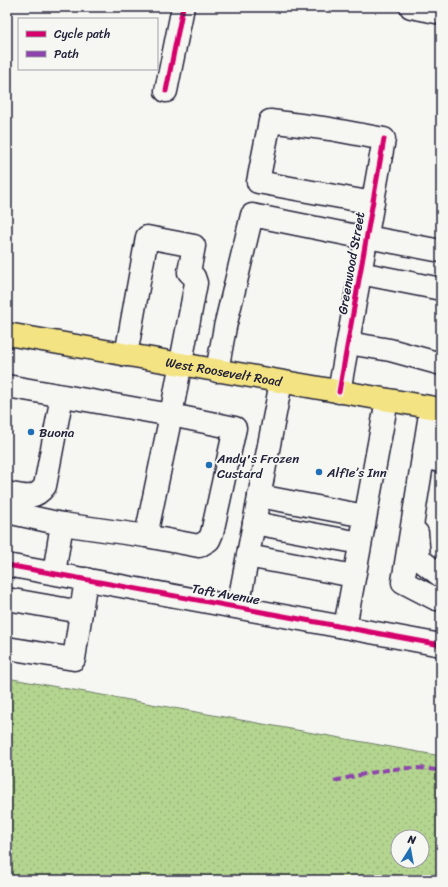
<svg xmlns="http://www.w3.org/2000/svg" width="448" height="887" font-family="Sriracha,sans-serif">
	<defs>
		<pattern id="grass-dots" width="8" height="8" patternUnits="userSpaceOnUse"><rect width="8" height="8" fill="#b4d58f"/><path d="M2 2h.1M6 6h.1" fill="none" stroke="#9ab77c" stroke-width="1.8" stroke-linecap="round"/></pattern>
	</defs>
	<rect width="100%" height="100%" fill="#f6f6f2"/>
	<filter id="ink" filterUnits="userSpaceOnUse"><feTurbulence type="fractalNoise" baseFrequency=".025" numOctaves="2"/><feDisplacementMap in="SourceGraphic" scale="8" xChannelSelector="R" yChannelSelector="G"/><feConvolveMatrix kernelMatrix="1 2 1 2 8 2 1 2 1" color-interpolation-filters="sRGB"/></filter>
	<g filter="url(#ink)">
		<path fill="url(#grass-dots)" stroke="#6b7c65" fill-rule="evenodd" d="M 7,678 L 441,756 L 441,880 L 7,880 ZM 398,837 L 422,837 L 422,861 L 398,861 Z"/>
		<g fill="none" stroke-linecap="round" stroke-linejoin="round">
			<defs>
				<g id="minor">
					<polyline points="411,7 441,13"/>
					<polyline points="166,91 183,7"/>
					<polyline points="360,273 441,289"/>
					<polyline points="348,343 390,350 441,364"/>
					<polyline points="217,371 225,327 252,215 351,235 367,237 441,251"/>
					<polyline points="7,386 171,415 196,283 194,277 189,272 194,246 147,237 126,355"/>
					<polyline points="339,392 384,139 330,129 270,121 258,182 373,203"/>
					<polyline points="431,408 403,582 436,599 441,598"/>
					<polygon points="171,415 235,428 212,533 209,540 199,546 146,536"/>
					<polyline points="423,457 441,461"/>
					<path d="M 7,493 C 23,496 34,501 45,486 L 62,396"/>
					<polyline points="259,496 365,516"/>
					<polyline points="7,512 62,524 54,573"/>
					<polyline points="254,523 360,543"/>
					<polyline points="62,524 146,536"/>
					<polyline points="417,533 419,559 441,576"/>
					<polyline points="248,556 354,576"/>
					<polyline points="7,565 441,645"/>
					<polyline points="7,599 81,612"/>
					<polyline points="238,607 281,382"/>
					<polyline points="345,627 387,400"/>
					<polyline points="7,648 74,659 86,579"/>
				</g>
				<g id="major">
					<path id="s1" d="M 7,334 L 441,409"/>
				</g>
			</defs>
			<use href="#minor" stroke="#22223b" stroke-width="25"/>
			<use href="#major" stroke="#22223b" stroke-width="25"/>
			<use href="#minor" stroke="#f6f6f2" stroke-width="22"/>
			<use href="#major" stroke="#f4e382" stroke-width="22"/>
			<path stroke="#8e44ad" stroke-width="4" stroke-dasharray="8 4" stroke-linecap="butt" d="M 334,781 C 369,773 405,763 441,771"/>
			<defs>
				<g id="cycleway">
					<polyline points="166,91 183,7"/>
					<polyline points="339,392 384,139"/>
					<polyline points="7,565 441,645"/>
				</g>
			</defs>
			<use href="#cycleway" stroke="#f6f6f2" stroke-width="8"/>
			<use href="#cycleway" stroke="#d6006c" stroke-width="5"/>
		</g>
	</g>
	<g fill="#1f6fb2" stroke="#f6f6f2" stroke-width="1.5">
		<circle cx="31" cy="432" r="4"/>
		<circle cx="209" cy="465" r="4"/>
		<circle cx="319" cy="472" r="4"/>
	</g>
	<g text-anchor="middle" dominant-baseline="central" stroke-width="3.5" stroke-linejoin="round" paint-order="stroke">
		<g font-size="13" fill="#22223b" stroke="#f6f6f2">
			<text transform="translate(351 263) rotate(-80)">Greenwood Street</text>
			<text stroke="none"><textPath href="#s1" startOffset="220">West Roosevelt Road</textPath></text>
			<text transform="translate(226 594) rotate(10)">Taft Avenue</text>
		</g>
		<g font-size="13" fill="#22223b" stroke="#f6f6f2" text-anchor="start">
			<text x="39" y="432">Buona</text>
			<text x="217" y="458">Andy's Frozen<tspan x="217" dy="15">Custard</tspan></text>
			<text x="327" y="472">Alfie’s Inn</text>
		</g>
	</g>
	<rect width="448" height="887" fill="none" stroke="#f6f6f2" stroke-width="24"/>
	<rect x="12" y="12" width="424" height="863" fill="none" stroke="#22223b" stroke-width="1.5" filter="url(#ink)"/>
	<rect x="18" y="18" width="140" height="52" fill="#f6f6f2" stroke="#a1a1a9"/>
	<rect x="26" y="31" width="20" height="6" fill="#d6006c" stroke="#a1a1a9"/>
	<text x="54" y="38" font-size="12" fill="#22223b">Cycle path</text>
	<rect x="26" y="51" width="20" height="6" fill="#8e44ad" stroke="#a1a1a9"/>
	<text x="54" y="58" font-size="12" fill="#22223b">Path</text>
	<g transform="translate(410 849) rotate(11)"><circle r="19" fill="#f6f6f2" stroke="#a1a1a9"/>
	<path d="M0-3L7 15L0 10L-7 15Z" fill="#1f6fb2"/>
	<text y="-6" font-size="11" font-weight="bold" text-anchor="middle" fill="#22223b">N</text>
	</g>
</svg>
